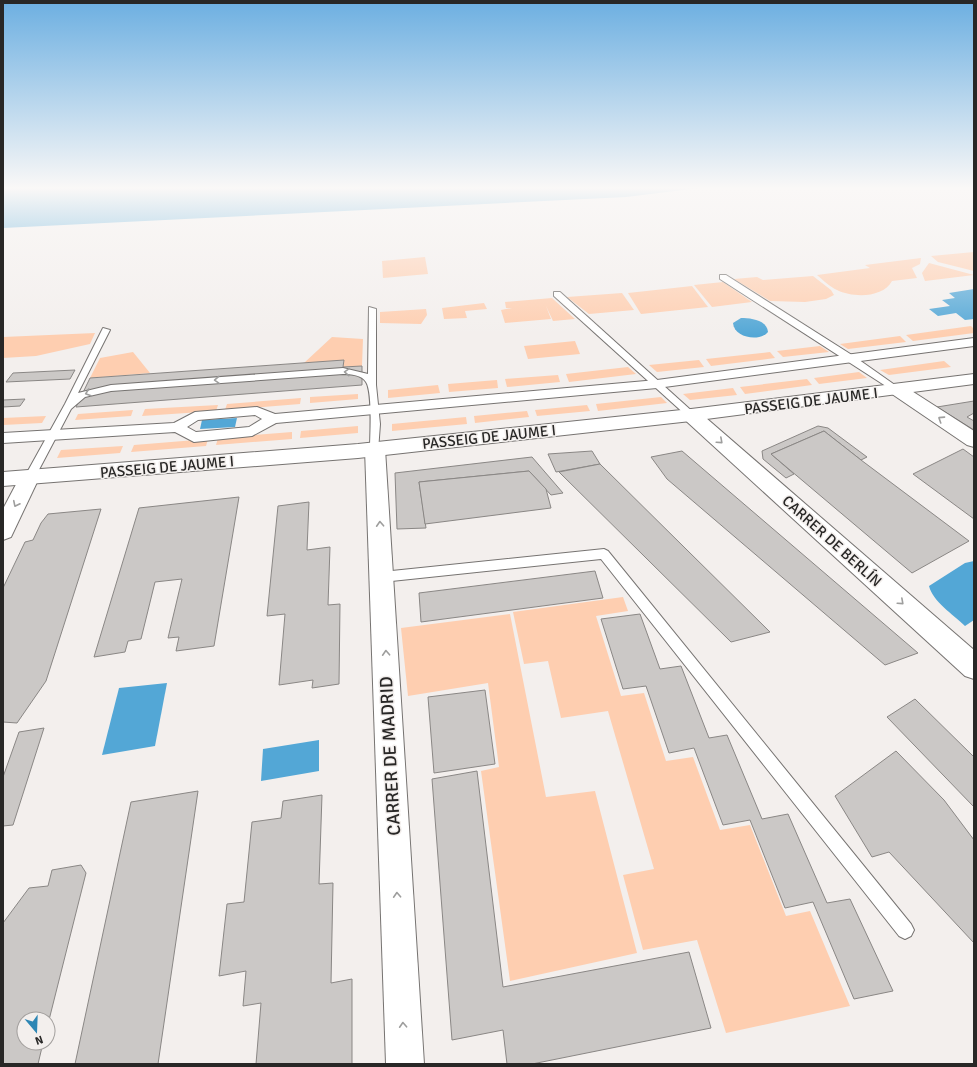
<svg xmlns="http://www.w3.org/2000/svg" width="977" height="1067" font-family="Signika,sans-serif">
	<rect width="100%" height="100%" fill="#f3efed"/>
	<g fill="#feceb0">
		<polygon points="974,252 974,271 938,262 931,256"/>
		<polygon points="425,257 428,274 383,278 382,261"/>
		<path d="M 921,258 L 920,264 L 912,268 L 917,278 L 892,281 C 883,298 853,298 837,290 C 830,287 823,280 817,275 L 870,268 L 865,265 Z"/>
		<polygon points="929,263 974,275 925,281 922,273"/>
		<polygon points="813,276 831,290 834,295 826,299 805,302 770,301 734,279 757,277 763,280"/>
		<polygon points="723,282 752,302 712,307 694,285"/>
		<polygon points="692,286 708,307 641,314 628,293"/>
		<polygon points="622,293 634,310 589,314 567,297"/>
		<polygon points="552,298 575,319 553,321 546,306 551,319 505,323 501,310 512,308 506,308 505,302"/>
		<polygon points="484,303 487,309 465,311 467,318 444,319 442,308"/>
		<polygon points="426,309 427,315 421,324 380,323 380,312"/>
		<polygon points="971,326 974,329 974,333 913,341 906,335"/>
		<polygon points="95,333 90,344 36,356 3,358 3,337"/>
		<polygon points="900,336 906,342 848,349 840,344"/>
		<polygon points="332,337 363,339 362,366 343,367 344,361 304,363"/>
		<polygon points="575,341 580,354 528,359 524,346"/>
		<polygon points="820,346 829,352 783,357 777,351"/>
		<polygon points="133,352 150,373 90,378 100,358"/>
		<polygon points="770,352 775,358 711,366 706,359"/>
		<polygon points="699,360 704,367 657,372 649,365"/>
		<polygon points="944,361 951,367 889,375 880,370"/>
		<polygon points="628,367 636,374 569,382 566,374"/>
		<polygon points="859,372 867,378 819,384 814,378"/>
		<polygon points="558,375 560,382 507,387 505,379"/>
		<polygon points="807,379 812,385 745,394 740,387"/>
		<polygon points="497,380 498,388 449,392 448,384"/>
		<polygon points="438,385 440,393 388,398 388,390"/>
		<polygon points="733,388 737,395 690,400 683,394"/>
		<polygon points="358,394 358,399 310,403 310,397"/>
		<polygon points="661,397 667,403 598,411 596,404"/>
		<polygon points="301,398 300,404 225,410 227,404"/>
		<polygon points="218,405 216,411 142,416 145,409"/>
		<polygon points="587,405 590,411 537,416 535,410"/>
		<polygon points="133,410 131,416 75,420 78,414"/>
		<polygon points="527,411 529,417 475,423 474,416"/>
		<polygon points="46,416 42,423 3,425 3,418"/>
		<polygon points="466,417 467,424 392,431 392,424"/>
		<polygon points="358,426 358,433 300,438 301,431"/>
		<polygon points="292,432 292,439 216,445 218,438"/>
		<polygon points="208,439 206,446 131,452 134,445"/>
		<polygon points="123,446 120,453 57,458 61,450"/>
		<polygon points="623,597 628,611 596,616 621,696 644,693 666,761 693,757 720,830 750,825 786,916 810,911 850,1006 726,1033 697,940 643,950 623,875 654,869 608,711 561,718 548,661 524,664 513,612"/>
		<polygon points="510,614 546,797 595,791 637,953 510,981 481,771 499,767 488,683 408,696 401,628"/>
	</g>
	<g fill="#53a7d6">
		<polygon points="3,187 708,187 626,197 3,228"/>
		<polygon points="974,289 974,319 965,320 956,313 938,316 929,309 950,306 942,300 955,298 949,293"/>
		<path d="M 741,318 C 751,318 767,320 768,332 C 760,342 734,338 733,323 Z"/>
		<polygon points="237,418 235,427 200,429 202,420"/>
		<path d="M 974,561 L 974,620 L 965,626 C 953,614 933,602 929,586 L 965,563 Z"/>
		<polygon points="167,683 155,746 102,755 119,688"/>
		<polygon points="319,740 319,771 261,781 263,749"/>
	</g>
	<g fill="#cbc8c6" stroke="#8a8785">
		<polygon points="344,360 343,367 362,366 362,385 76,407 90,378"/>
		<polygon points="75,370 70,379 6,382 13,373"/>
		<polygon points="25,399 20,406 3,407 3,400"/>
		<polygon points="974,401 974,413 967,417 974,421 974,430 937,407"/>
		<polygon points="818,426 828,428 867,457 861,460 824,431 771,454 794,474 786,478 763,459 762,451"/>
		<polygon points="824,431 861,460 969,541 912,573 771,454"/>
		<polygon points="963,449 974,457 974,519 913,474"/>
		<polygon points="592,451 600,464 556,472 548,454"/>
		<polygon points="682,451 918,653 885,665 667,479 651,457"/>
		<polygon points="532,457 563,493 551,495 529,471 419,482 426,528 397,529 395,473"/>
		<polygon points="600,464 770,632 731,642 559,472"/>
		<polygon points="529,471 546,489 551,508 425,524 419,482"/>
		<polygon points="239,497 214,646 176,651 179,637 168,638 182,579 155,582 141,639 128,641 125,652 94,657 139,508"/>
		<polygon points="309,502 307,550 330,547 328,605 340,604 339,684 312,688 313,680 279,685 285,614 267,616 278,506"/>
		<polygon points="101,509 46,681 17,723 3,722 3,588 25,542 33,540 41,523 48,514"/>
		<polygon points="595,571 603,598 421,622 419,593"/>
		<polygon points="640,614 660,669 681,666 709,738 727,735 762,819 788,814 827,903 850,899 893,991 854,999 813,902 785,908 750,820 723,825 694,748 669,753 646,686 623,689 601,619"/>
		<polygon points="485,690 495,764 434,773 428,697"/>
		<polygon points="915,699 974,757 974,807 887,717"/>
		<polygon points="44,728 13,825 3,826 3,777 19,732"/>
		<polygon points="896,751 944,800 974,840 974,943 889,852 872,857 835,796"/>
		<polygon points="477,771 503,987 689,952 711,1028 532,1064 507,1064 503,1030 452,1040 432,779"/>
		<polygon points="198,791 158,1064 75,1064 131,802"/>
		<polygon points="322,795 319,884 333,883 331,983 352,979 352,1064 256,1064 261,1003 243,1006 246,971 219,976 227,904 244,902 252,822 281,818 283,801"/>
		<polygon points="81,865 86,873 48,1024 48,1019 24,1019 24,1043 43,1043 38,1064 3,1064 3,923 29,888 48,886 52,870"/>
	</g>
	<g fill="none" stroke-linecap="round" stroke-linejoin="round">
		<defs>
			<g id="service">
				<polygon points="720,275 726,275 855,357 902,390 898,393 895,392 720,279"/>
				<polygon points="554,292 560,292 694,413 694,417 688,417 554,296"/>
				<path d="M 369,307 L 376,309 L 376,385 L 380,424 L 378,451 L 372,451 L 370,449 C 370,435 373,393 366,382 C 362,375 351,374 343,374 L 111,391 L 85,397 L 71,409 L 33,481 L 29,482 L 24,478 L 65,404 L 103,328 L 110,330 L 78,393 L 111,385 L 343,368 L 368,374 Z"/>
				<polygon points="604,549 608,551 911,924 914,930 911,936 905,939 899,936 601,559 382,582 378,580 376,577 378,574 382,572"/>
			</g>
			<path id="pedestrian" d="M 974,338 L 974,346 L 657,388 L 276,423 L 252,436 L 194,442 L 175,432 L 3,443 L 3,433 L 174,423 L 195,412 L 257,407 L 275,414 L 657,380 ZM 255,415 L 262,419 L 249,427 L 196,432 L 187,427 L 198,420 Z"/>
			<g id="minor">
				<polygon points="898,384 904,386 974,431 974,447 967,445 892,394 889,390 892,386"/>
				<polygon points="691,409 698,411 974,650 974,679 965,676 684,419 682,415 684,411"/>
				<polygon points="375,442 382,444 385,449 424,1064 386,1064 365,449 368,444"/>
				<polygon points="29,471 36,473 39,478 11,537 3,540 3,509 22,473"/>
			</g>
			<polygon id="tertiary" points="974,374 974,384 691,421 358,458 3,486 3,472 358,444 691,409"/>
		</defs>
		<use href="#service" stroke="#767371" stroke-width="2"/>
		<use href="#pedestrian" stroke="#767371" stroke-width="2"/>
		<use href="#minor" stroke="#767371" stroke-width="2"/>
		<use href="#tertiary" stroke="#767371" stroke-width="2"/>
		<use href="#service" fill="#fff" fill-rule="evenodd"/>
		<use href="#pedestrian" fill="#fff" fill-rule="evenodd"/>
		<use href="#minor" fill="#fff" fill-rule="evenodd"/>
		<use href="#tertiary" fill="#fff" fill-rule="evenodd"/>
	</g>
	<defs><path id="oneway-chevron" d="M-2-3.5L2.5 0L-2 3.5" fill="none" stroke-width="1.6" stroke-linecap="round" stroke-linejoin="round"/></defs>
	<g stroke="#9e9e9d">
		<use href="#oneway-chevron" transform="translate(347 372) rotate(-176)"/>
		<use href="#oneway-chevron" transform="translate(217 380) rotate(176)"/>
		<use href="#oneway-chevron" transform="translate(88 393) rotate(161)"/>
		<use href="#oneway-chevron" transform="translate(941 419) rotate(-147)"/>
		<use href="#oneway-chevron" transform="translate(720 441) rotate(42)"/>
		<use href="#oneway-chevron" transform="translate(16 504) rotate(116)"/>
		<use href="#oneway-chevron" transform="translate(380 524) rotate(-93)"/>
		<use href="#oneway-chevron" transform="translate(901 602) rotate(42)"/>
		<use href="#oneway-chevron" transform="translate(386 653) rotate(-93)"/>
		<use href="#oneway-chevron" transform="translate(397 895) rotate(-93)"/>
		<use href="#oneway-chevron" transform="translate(403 1025) rotate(-93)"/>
	</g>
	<linearGradient id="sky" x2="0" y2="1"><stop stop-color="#6cafe1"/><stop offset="0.56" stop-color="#faf8f7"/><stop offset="1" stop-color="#faf8f7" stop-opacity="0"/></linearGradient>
	<rect width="977" height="336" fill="url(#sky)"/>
	<g text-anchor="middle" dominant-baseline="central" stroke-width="3" stroke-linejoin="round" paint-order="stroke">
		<g font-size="15" fill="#282726" stroke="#f3efed">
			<text transform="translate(811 401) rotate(-7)">PASSEIG DE JAUME I</text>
			<text transform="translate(489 437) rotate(-6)">PASSEIG DE JAUME I</text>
			<text transform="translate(167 467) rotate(-5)">PASSEIG DE JAUME I</text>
			<text transform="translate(832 541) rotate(42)">CARRER DE BERLÍN</text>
		</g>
		<g font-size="18" fill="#282726" stroke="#f3efed">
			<text transform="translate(390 756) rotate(-93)">CARRER DE MADRID</text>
		</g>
	</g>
	<rect width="977" height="1067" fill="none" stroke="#282726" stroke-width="8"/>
	<g transform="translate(36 1031) rotate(161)"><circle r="19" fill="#f3efed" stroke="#a29f9d"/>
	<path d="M0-3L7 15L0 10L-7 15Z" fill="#2d86b4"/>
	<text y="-6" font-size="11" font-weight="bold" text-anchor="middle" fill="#282726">N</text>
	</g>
</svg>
